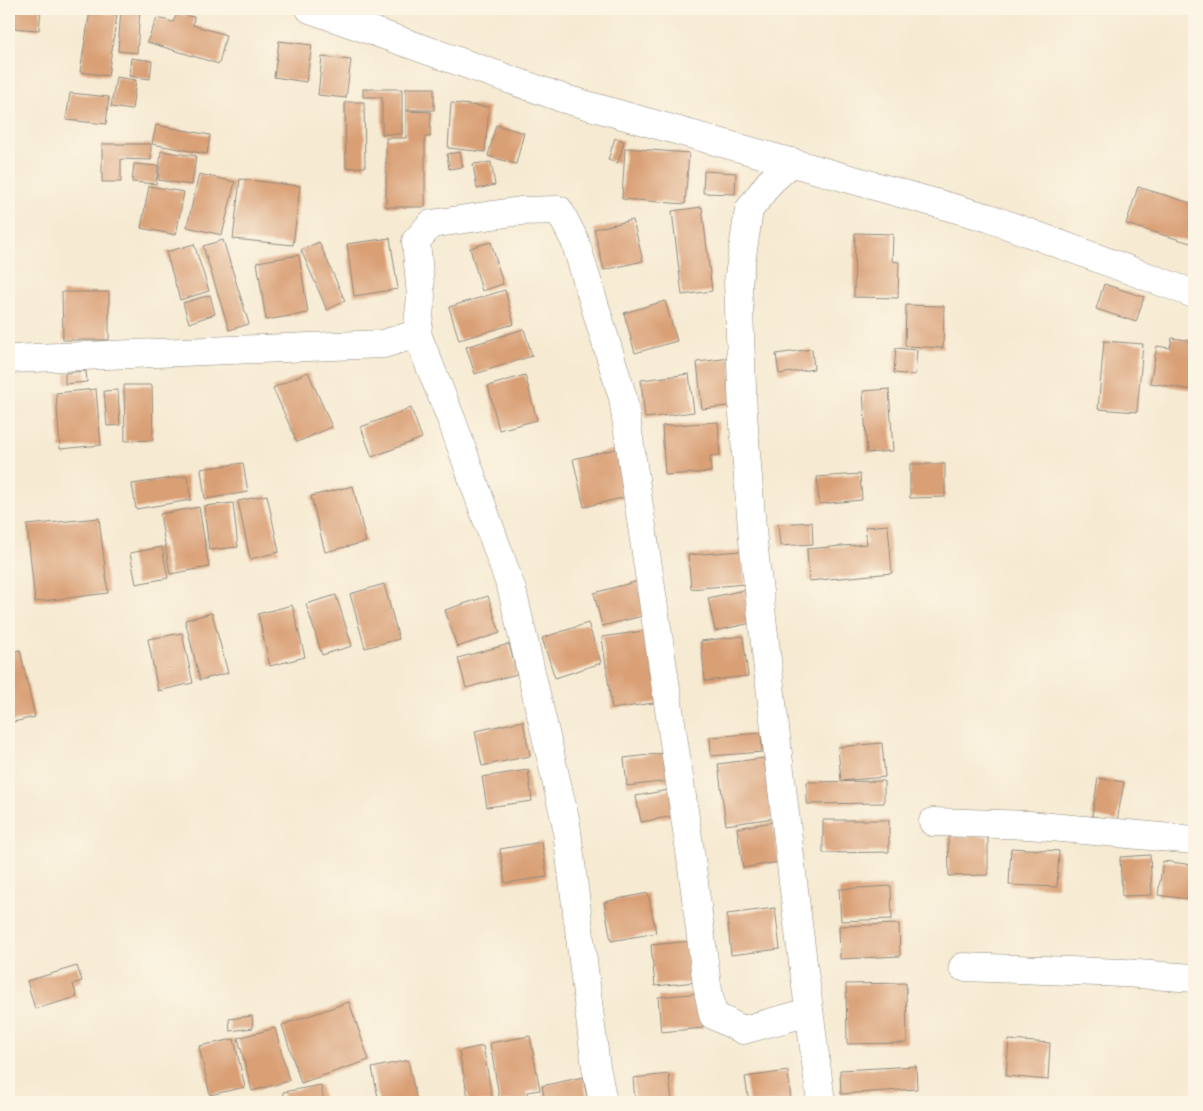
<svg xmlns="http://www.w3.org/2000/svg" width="1203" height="1111" font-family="'IM FELL DW Pica',serif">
	<rect width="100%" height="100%" fill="#fcf5e5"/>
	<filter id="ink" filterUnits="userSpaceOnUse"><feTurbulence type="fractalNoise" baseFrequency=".02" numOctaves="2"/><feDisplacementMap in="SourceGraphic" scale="10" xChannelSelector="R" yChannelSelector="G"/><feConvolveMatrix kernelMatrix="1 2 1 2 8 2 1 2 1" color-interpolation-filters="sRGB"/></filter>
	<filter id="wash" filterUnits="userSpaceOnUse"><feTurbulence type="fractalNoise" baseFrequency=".0096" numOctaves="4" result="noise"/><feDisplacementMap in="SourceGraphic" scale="20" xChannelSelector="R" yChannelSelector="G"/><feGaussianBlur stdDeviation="1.12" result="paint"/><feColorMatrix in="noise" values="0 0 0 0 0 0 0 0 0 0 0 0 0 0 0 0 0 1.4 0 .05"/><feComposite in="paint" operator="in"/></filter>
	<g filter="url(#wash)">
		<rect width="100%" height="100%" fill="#f6ead2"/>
		<g id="blocks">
			<g fill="#d99f74">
				<polygon points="9,9 41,9 39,30 9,28"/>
				<polygon points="121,9 140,9 137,53 118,51"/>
				<polygon points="90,11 117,15 108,76 80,72"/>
				<polygon points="177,14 194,17 193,25 226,35 219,64 147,42 157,18 173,22"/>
				<polygon points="279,41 312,45 306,82 274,77"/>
				<polygon points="322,57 351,60 346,98 318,95"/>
				<polygon points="131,58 152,61 150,79 129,76"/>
				<polygon points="116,77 136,80 132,110 111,107"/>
				<rect x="406" y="88" width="28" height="22"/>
				<polygon points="363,89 402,89 402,134 382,134 382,97 363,97"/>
				<polygon points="70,93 109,97 106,124 66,120"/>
				<polygon points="345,102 364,102 365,167 346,168"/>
				<polygon points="451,103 489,107 485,152 448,148"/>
				<polygon points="406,111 431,112 430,137 425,137 425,207 386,207 386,138 406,138"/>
				<polygon points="156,125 210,135 207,154 152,144"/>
				<polygon points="496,125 524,133 516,164 488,156"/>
				<polygon points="615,138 624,141 618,163 608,160"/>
				<polygon points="102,144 151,144 151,160 121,159 121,182 102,182"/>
				<polygon points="625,148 689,153 685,204 622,199"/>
				<polygon points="161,151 196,156 192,185 158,180"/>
				<polygon points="460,152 463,167 449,169 447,154"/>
				<polygon points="491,162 495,185 477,189 473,164"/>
				<polygon points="134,164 158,166 156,184 132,182"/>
				<polygon points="704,171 736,173 735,194 703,193"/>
				<polygon points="199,174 235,182 222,235 187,227"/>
				<polygon points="240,179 300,186 293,245 233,239"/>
				<polygon points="149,186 184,192 176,235 141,228"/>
				<polygon points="1138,187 1194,204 1194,244 1126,224"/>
				<polygon points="702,207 712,291 682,295 672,211"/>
				<polygon points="633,220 643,261 604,270 594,229"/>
				<polygon points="855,233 893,234 892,261 899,262 898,298 854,297"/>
				<polygon points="390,238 398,289 354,296 347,244"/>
				<polygon points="223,240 249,324 229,330 203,246"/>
				<polygon points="319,242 345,301 327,310 301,250"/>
				<polygon points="491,242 503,284 482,291 470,248"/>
				<polygon points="194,244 209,291 180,300 166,252"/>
				<polygon points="299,255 308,313 266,320 257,262"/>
				<polygon points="1104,284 1144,297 1136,322 1096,309"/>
				<polygon points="505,290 514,324 459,340 449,307"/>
				<polygon points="62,292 109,292 109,340 63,340"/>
				<polygon points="210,295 215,314 189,323 183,303"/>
				<polygon points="665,301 677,341 635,353 624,313"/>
				<polygon points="906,305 944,306 943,348 905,346"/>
				<polygon points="524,329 532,356 475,374 466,347"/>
				<polygon points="1172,338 1194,341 1193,390 1150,383 1157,346 1170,348"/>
				<polygon points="1104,341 1143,344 1137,412 1098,409"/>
				<polygon points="896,348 917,350 915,375 894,373"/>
				<polygon points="812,349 814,369 779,374 776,354"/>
				<polygon points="731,358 735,405 702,409 697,362"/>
				<polygon points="86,371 87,382 65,384 65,373"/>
				<polygon points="308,372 332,427 297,442 273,388"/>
				<polygon points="689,374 694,412 645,418 641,380"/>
				<polygon points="525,375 537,420 499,430 488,386"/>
				<polygon points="124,385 152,385 153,440 125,441"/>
				<polygon points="96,389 101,445 60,449 56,393"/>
				<polygon points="889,389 893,451 867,453 863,391"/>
				<polygon points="118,390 120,425 107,426 104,391"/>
				<polygon points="411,408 422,438 372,457 361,427"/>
				<polygon points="718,422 720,455 710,456 711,472 665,475 662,426"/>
				<polygon points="620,448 630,496 584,507 573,459"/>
				<polygon points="243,463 248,492 205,499 201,469"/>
				<polygon points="910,464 945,464 945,497 910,498"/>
				<polygon points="860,474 862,500 819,504 817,477"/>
				<polygon points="187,476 191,500 136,509 132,484"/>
				<polygon points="353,486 366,542 325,552 311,496"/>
				<polygon points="267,495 279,552 250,559 238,501"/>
				<polygon points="233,503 238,547 209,550 204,506"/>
				<polygon points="199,507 209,567 170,574 160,514"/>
				<polygon points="99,518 108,593 35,602 27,525"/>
				<polygon points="812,522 813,544 780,546 778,524"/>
				<polygon points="888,525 892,573 809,581 807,549 867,544 865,527"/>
				<polygon points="162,547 168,578 136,584 130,553"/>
				<polygon points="742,551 745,584 691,589 688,555"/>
				<polygon points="638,581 647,615 602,626 594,593"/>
				<polygon points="384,584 399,639 365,648 350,594"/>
				<polygon points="744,590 751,623 715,631 708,598"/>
				<polygon points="336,595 352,646 322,655 306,604"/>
				<polygon points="488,596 500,633 457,647 445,610"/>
				<polygon points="292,605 305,657 270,666 258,614"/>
				<polygon points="212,613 228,673 200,680 185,620"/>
				<polygon points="588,623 601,663 555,678 542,638"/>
				<polygon points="650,630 660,702 612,709 602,637"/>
				<polygon points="182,633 193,683 158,691 148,639"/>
				<polygon points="743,636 748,676 705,681 701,641"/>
				<polygon points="509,644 517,674 466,688 458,658"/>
				<polygon points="20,650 35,717 9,723 9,652"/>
				<polygon points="523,721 530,756 482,766 475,731"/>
				<polygon points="761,733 762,752 711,756 710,737"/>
				<polygon points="882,743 885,777 841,781 838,747"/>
				<polygon points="673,752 677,780 627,786 624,758"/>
				<polygon points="764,758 773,818 726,825 718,764"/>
				<polygon points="528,770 532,801 487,807 482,777"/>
				<polygon points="1098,778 1124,782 1117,821 1092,816"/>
				<polygon points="884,781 884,803 807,804 807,782"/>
				<polygon points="679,788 684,814 641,822 636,796"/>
				<polygon points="823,820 889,820 889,852 823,853"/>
				<polygon points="773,822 779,862 743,868 737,828"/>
				<polygon points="988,836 988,875 949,876 948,837"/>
				<polygon points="542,842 547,877 505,883 500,849"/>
				<polygon points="1011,848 1059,851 1057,887 1009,885"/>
				<polygon points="1150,855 1152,895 1122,896 1120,857"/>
				<polygon points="1163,861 1194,865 1194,900 1158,895"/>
				<polygon points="891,886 892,919 841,921 839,889"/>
				<polygon points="648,893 656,933 611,941 604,902"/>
				<polygon points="775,908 780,949 731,955 727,914"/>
				<polygon points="899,924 900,956 840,959 839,926"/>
				<polygon points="692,941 696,982 655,986 651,945"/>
				<polygon points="77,966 82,981 73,984 77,997 35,1009 27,981"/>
				<polygon points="906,983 907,1043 847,1044 846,984"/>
				<polygon points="700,993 703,1028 661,1032 658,997"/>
				<polygon points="349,1002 369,1060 301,1083 282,1025"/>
				<polygon points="252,1016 253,1028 230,1031 229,1019"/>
				<polygon points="275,1028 289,1081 252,1091 238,1038"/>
				<polygon points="530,1036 540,1090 527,1092 529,1100 500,1102 490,1043"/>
				<polygon points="234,1039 245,1087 210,1095 199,1046"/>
				<polygon points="1009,1040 1050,1043 1048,1080 1006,1076"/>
				<polygon points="483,1046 493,1102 469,1102 459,1051"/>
				<polygon points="408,1060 417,1102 379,1102 372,1068"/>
				<polygon points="916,1066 917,1089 841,1094 840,1070"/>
				<polygon points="788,1071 791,1102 749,1102 745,1077"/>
				<polygon points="669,1074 672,1102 627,1102 627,1100 635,1099 633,1078"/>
				<polygon points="583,1077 588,1102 545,1102 542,1086"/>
				<polygon points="321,1085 324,1102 285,1102 283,1092"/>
			</g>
		</g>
	</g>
	<g filter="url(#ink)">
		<use href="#blocks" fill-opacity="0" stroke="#908a7e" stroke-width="1"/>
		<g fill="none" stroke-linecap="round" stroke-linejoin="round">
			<defs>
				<g id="minor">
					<polyline points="310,9 565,99 989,218 1194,294"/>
					<polyline points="792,162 769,183 749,210 738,282 743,414 753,541 798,924 821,1102"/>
					<polyline points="417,334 452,421 512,590 566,823 596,1067 603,1102"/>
					<polyline points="9,359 383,344 417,334 421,296 416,241 431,224 520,211 559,210 575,241 623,398 690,851 707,985 713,1015 743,1030 809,1012"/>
					<polyline points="933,822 1029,825 1194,840"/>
					<polyline points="963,967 1124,973 1194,978"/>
				</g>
			</defs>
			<use href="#minor" stroke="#908a7e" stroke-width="29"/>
			<use href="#minor" stroke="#fff" stroke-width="28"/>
		</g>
	</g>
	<rect width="1203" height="1111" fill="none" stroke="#fcf5e5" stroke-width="30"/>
</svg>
